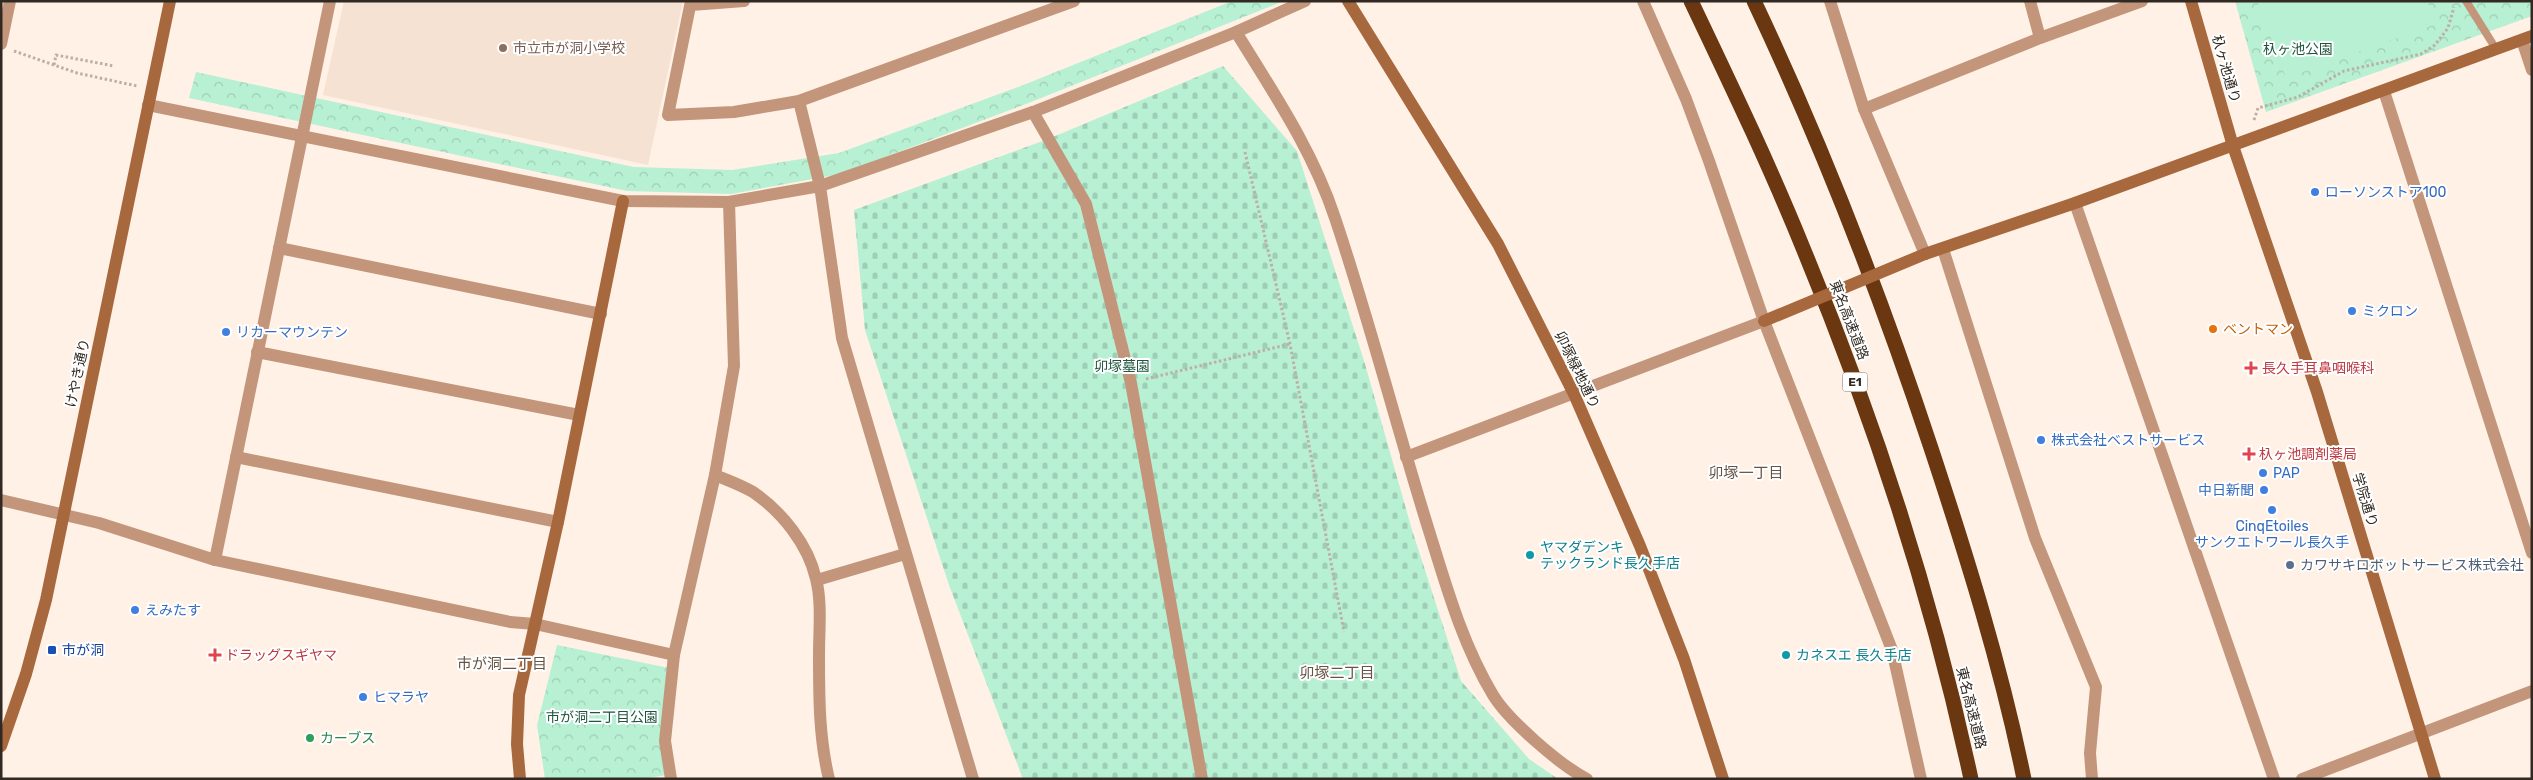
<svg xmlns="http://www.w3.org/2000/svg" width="2533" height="780" font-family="Rubik,'Noto Sans JP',sans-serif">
	<defs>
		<pattern id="cemetery-stones" width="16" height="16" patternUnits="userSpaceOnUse" patternTransform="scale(1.25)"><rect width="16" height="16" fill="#b7f0d3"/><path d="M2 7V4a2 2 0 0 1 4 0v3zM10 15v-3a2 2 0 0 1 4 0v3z" fill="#9eceb5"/></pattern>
		<pattern id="park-crowns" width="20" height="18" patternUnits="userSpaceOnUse" patternTransform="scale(1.25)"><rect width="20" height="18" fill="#b7f0d3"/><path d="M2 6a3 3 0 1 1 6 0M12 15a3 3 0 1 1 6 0" fill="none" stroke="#9eceb5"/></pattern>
	</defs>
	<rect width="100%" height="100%" fill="#fff1e6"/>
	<polygon fill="#f5e2d2" points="344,1 683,1 648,165 323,95"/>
	<polygon fill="url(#cemetery-stones)" points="1223,66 1297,151 1365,364 1412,530 1461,681 1529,759 1558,779 1023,779 949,585 865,330 854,210 1048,139"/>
	<g fill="url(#park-crowns)">
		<polygon points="1232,1 1284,1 1026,104 840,174 731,194 627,191 189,98 196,72 634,167 732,170 839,153 1021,86"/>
		<polygon points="2235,1 2532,1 2532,16 2266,112"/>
		<polygon points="557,645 669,668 666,775 643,779 545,779 537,725"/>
	</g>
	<polygon fill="#b7f0d3" points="2257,1 2427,1 2436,24 2286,78"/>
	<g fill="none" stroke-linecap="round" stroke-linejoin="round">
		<g stroke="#bcb0a6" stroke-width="3" stroke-dasharray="2.5 2.5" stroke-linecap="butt">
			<polyline points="14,51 77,73 137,86"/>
			<polyline points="54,65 56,55 114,66"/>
			<polyline points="2254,120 2258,108 2298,97 2344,71 2421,54 2435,45 2448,28 2454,7"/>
			<polyline points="1245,152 1290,344 1344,632"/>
			<polyline points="1146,379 1290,344"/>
		</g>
		<polyline stroke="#c3967b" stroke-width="8" points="2466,1 2496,49"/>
		<g stroke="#c3967b" stroke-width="12">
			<polyline points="691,1 668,115 734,112 799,101 1074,1"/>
			<polyline points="1643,1 1686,99 1709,161 1764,321 1892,650 1921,779"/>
			<polyline points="1830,1 1864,109 1925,254"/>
			<polyline points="2030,1 2040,38"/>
			<polyline points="691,5 744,1"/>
			<path d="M 1236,32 C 1273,92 1313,151 1335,218 C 1370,322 1397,429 1430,534 C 1447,589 1463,645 1493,695 C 1508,720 1560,765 1587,779"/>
			<polyline points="2522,40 2532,70"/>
			<polyline points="1,44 10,1"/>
			<polyline points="2384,91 2532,553"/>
			<polyline points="799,101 820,186 842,338 973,779"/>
			<polyline points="148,105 623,201 729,202 820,186 1033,112 1236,32 1305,1"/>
			<polyline points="1864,109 2040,38 2142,1"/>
			<polyline points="1033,112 1086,204 1131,383 1202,779"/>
			<polyline points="2075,203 2274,779"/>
			<polyline points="279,248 601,314"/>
			<polyline points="1943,249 2035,538 2096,687 2090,753 2092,779"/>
			<polyline points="257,352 579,415"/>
			<polyline points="236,457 558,522"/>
			<polyline points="1406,457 1764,321"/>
			<path d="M 715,475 C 727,480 741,485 753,492 C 782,512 808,544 816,579 C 822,602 819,630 819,655 C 819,697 819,738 829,779"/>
			<polyline points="1,500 99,523 215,560 510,622 535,624 674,655"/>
			<polyline points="215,560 330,1"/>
			<polyline points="817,580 905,554"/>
			<polyline points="671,779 665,741 674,655 715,475 734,366 729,202"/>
			<polyline points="2302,779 2532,691"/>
		</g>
		<g stroke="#a8683e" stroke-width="12">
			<polyline points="1348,1 1498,244 1574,394 1640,546 1684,659 1723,779"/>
			<polyline points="2191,1 2233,146 2317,392 2435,779"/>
			<polyline points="1925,254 2075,203 2532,36"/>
			<polyline points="1,746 26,674 46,600 170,1"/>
			<polyline points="520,779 517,744 519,695 558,522 623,201"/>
		</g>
		<g stroke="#6a3711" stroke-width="15">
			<path d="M 1691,1 C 1730,83 1769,164 1803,248 C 1874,419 1932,597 1971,779"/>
			<path d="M 1754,1 C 1823,147 1880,294 1931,448 C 1967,557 2001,666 2024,779"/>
		</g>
		<polyline stroke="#a8683e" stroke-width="12" points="1764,321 1925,254"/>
	</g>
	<circle fill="#8d6e63" stroke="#fff" stroke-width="2" cx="503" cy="48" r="5"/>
	<g fill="#3f7fe0" stroke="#fff" stroke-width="2">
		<circle cx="2315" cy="192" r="5"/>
		<circle cx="2352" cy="311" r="5"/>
		<circle cx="226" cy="332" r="5"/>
		<circle cx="2041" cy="440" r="5"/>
		<circle cx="2263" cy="473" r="5"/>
		<circle cx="2264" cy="490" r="5"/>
		<circle cx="2272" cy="510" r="5"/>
		<circle cx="135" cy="610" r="5"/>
		<circle cx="363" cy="697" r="5"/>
	</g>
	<circle fill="#e8710a" stroke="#fff" stroke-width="2" cx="2213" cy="329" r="5"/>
	<g fill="#e0444e" stroke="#fff" stroke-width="2">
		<path d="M2248.5 360.5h5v5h5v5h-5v5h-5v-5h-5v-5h5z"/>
		<path d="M2246.5 446.5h5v5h5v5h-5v5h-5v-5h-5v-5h5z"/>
		<path d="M212.5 647.5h5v5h5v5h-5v5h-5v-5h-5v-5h5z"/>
	</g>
	<g fill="#0f9aa8" stroke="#fff" stroke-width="2">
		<circle cx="1530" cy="555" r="5"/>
		<circle cx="1786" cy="655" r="5"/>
	</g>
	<circle fill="#5c6f8a" stroke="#fff" stroke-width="2" cx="2290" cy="565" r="5"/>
	<rect fill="#1a4fb4" stroke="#fff" stroke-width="2" x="47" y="645" width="10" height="10" rx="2.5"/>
	<circle fill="#2e9e5b" stroke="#fff" stroke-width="2" cx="310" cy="738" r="5"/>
	<g text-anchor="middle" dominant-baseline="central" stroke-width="4" stroke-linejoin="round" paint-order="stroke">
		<rect fill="#fff" stroke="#6f6964" stroke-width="1" x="1842.5" y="372.5" width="25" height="19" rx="4"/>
		<g font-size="12" font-weight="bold" fill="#312922">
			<text x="1855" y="382">E1</text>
		</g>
		<g font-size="14" fill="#785e54" stroke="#fff" text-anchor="start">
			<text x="513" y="48">市立市が洞小学校</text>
		</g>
		<g font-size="14" fill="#20563f" stroke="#fff">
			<text x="2298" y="49">杁ヶ池公園</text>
			<text x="1122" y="366">卯塚墓園</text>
			<text x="602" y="717">市が洞二丁目公園</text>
		</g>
		<g font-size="14" fill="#312922" stroke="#fff">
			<text transform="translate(2226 69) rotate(74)">杁ヶ池通り</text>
			<text transform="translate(1849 320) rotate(69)">東名高速道路</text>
			<text transform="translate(1577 370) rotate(64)">卯塚緑地通り</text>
			<text transform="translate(78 373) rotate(-78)">けやき通り</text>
			<text transform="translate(2365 500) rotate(73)">学院通り</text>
			<text transform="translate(1971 708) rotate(76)">東名高速道路</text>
		</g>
		<g font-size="14" fill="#366cbe" stroke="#fff" text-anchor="start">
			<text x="2325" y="192">ローソンストア100</text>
			<text x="2362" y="311">ミクロン</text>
			<text x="236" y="332">リカーマウンテン</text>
			<text x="2051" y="440">株式会社ベストサービス</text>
			<text x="2273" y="473">PAP</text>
			<text x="2254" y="490" text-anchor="end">中日新聞</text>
			<text x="2272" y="526" text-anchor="middle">CinqEtoiles<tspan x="2272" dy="16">サンクエトワール長久手</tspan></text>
			<text x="145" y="610">えみたす</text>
			<text x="373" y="697">ヒマラヤ</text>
		</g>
		<g font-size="14" fill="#c56008" stroke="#fff" text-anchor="start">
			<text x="2223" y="329">ベントマン</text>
		</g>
		<g font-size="14" fill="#be3a42" stroke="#fff" text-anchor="start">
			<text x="2262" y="368">長久手耳鼻咽喉科</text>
			<text x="2259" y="454">杁ヶ池調剤薬局</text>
			<text x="225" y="655">ドラッグスギヤマ</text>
		</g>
		<g font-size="14" fill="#0d838f" stroke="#fff" text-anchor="start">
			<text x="1540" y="547">ヤマダデンキ<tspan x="1540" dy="16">テックランド長久手店</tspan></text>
			<text x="1796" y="655">カネスエ 長久手店</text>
		</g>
		<g font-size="14" fill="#4e5e75" stroke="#fff" text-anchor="start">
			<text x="2300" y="565">カワサキロボットサービス株式会社</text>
		</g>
		<g font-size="14" fill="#164399" stroke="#fff" text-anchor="start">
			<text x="62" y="650">市が洞</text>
		</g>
		<g font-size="14" fill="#27864d" stroke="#fff" text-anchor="start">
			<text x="320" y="738">カーブス</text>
		</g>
		<g font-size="15" fill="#665445" stroke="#fff">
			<text x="1746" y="473">卯塚一丁目</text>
			<text x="502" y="664">市が洞二丁目</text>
			<text x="1337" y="673">卯塚二丁目</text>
		</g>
	</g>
	<rect width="2533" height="780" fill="none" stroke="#312922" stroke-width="5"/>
</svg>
